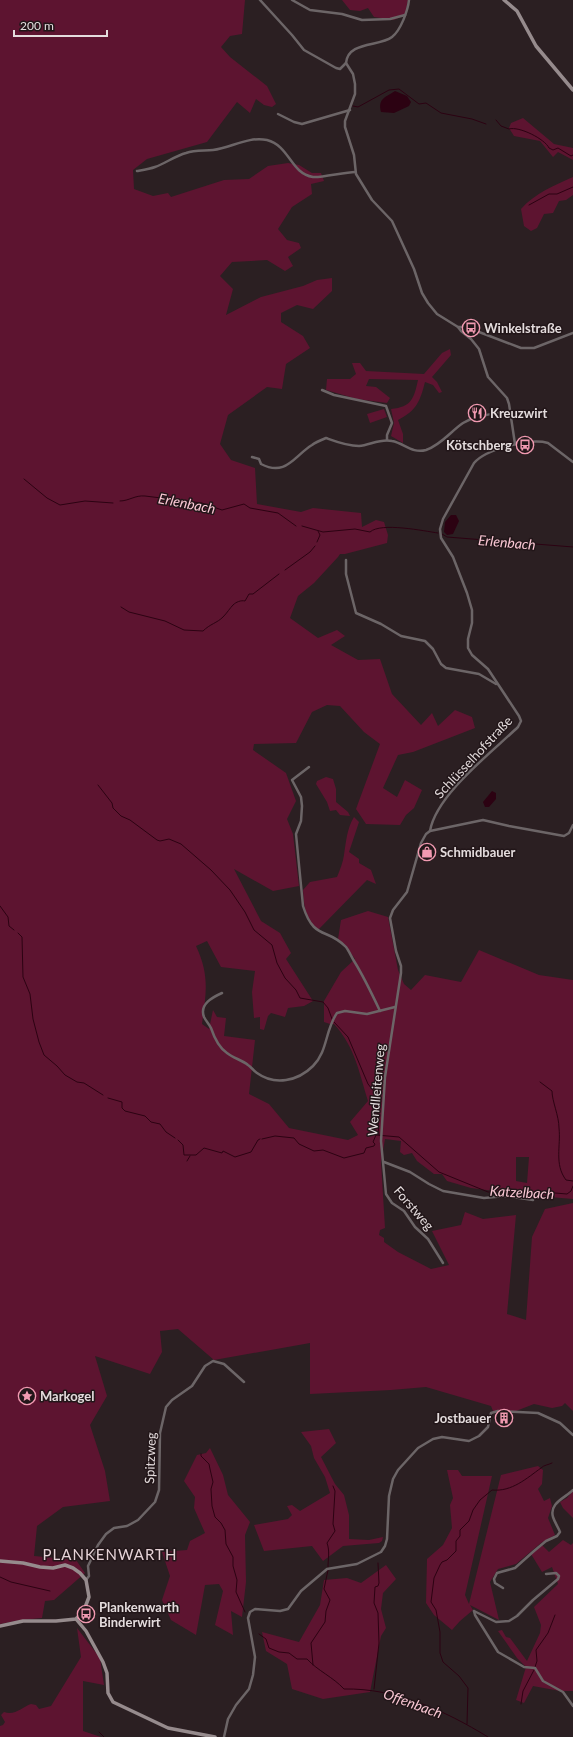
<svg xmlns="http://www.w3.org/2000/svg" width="573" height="1737" font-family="Lato,sans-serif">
	<rect width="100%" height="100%" fill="#2b1f22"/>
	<g fill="#5d1430" fill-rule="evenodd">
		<path d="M 0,0 L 245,0 L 242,34 L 230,36 L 221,47 L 230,57 L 267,86 L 276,104 L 272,107 L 264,105 L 256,99 L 250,113 L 237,102 L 207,142 L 147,159 L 133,170 L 134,189 L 153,196 L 168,193 L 171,197 L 224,180 L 249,179 L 268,166 L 288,163 L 299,165 L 312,173 L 321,173 L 324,181 L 311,184 L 312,194 L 292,207 L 278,229 L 287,240 L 299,243 L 301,248 L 288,257 L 293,266 L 285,271 L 267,260 L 232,262 L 220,276 L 233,289 L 226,315 L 261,297 L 303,286 L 317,280 L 332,278 L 332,291 L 313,309 L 297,305 L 281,313 L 281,322 L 303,336 L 310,348 L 286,364 L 282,389 L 267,387 L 228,415 L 220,444 L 231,460 L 255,468 L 257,504 L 301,512 L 313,508 L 361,513 L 362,527 L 376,520 L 384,522 L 388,535 L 387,543 L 345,554 L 340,554 L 338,557 L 314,583 L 298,596 L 290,618 L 318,638 L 337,630 L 345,636 L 331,645 L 358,660 L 380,659 L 392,694 L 421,725 L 432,713 L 438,726 L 455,710 L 472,717 L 475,728 L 413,752 L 398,755 L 383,788 L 397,797 L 405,780 L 422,790 L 414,808 L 406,815 L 400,825 L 366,824 L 356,809 L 380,744 L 364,732 L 340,706 L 327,705 L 312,712 L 296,743 L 254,744 L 253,750 L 286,773 L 296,801 L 287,819 L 293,834 L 299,886 L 273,891 L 234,869 L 261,921 L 280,933 L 291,953 L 286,959 L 313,1001 L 304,1006 L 288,1008 L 285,1017 L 271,1013 L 268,1016 L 264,1030 L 260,1029 L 260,1017 L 254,1018 L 252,992 L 255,971 L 221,967 L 207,941 L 196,946 C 210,976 206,993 202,1024 L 209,1029 L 213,1010 L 217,1017 L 226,1018 L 224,1036 L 255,1040 L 249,1094 L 269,1104 L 289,1128 L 348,1140 L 358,1135 L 350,1122 L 368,1101 C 359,1072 355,1047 334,1024 L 330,1024 L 324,1022 L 324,1001 L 341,972 L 355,959 L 345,945 L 338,939 L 341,920 L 368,911 L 388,917 L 398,970 L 404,984 L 411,990 L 425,975 L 461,982 L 479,950 L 539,975 L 573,980 L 573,1199 L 526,1195 L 471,1188 L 447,1181 L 442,1174 L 434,1174 L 417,1161 L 412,1153 L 404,1155 L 400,1152 L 401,1141 L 385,1139 L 381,1162 L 385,1228 L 380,1230 L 379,1235 L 384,1238 L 384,1242 L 398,1252 L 431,1269 L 449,1265 L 432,1231 L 461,1225 L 465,1212 L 483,1219 L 516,1215 L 507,1314 L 526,1320 L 532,1237 L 545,1209 L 573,1203 L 573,1411 L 565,1403 L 562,1406 L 552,1408 L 534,1404 L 516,1411 L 493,1411 L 491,1406 L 426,1387 L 391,1390 L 310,1394 L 310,1343 L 214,1360 L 178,1329 L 160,1331 L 162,1352 L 150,1374 L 95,1356 L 107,1396 L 90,1425 L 105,1471 L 110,1501 L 63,1507 L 37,1526 L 34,1556 L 76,1560 L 85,1573 L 54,1600 L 45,1601 L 42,1618 L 21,1620 L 0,1624 ZM 516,1157 L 529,1157 L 527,1183 L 516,1181 Z"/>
		<polygon points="342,0 408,0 405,15 394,20 374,17 368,8 360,11 350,10"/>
		<polygon points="523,118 554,144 573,148 573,160 558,152 553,157 540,141 514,136 509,128 511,123"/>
		<path d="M 573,177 L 573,195 L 566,200 L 559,201 L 553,213 L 544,214 L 537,228 L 531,231 L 524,226 L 521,209 C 535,193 555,185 573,177 Z"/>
		<path d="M 450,349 L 451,355 L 432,377 L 437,382 L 442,392 L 439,393 L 433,385 L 425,382 C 420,402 416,411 398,420 L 403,434 L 403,443 L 391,436 L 394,423 L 391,409 C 412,407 414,398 418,380 L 369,379 L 366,386 L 376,387 L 390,398 L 387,403 L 357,399 L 326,390 L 327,379 L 350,379 L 356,374 L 352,363 L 360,363 L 366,371 L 424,374 L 442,353 Z"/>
		<polygon points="384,409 387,417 370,423 367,414"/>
		<polygon points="326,777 333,779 336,789 336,802 348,812 350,816 340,815 336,810 330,811 327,802 316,784 317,781"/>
		<path d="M 354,817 L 359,822 L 349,852 L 359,859 L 359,863 L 371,870 L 376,884 L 367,880 L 318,930 C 305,919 304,906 303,890 L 310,882 L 337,877 C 340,870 343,862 344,855 C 346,842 347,828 354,817 Z"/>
		<polygon points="329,1429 336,1443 321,1457 335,1484 344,1495 349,1515 349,1539 369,1540 383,1537 382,1541 379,1543 343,1546 323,1561 312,1546 264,1551 254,1525 288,1519 292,1515 287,1506 292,1505 300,1511 330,1493 325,1477 314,1458 311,1446 301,1432"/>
		<polygon points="210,1448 223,1475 228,1495 250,1522 245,1535 246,1582 242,1617 231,1611 233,1635 215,1625 223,1591 219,1584 205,1585 196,1635 171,1620 162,1600 170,1576 162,1552 187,1550 190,1541 205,1533 194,1508 195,1497 184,1481 197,1455 206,1453"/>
		<polygon points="538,1466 543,1470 542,1484 538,1489 544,1501 550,1498 552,1506 548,1518 555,1535 541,1543 516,1564 498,1569 490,1582 499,1620 470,1605 473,1610 460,1621 452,1630 434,1615 426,1603 427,1559 443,1545 452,1528 450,1505 453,1498 447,1470 458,1470 462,1476 492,1476 465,1595 469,1604 501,1475"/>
		<polygon points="573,1491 573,1518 563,1508 560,1502 567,1498"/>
		<polygon points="563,1540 571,1545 573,1543 573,1691 560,1691 533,1686 524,1703 516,1700 526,1667 517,1658 498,1631 502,1630 506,1637 510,1638 527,1661 540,1633 541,1625 534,1607 558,1584 552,1567 542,1572 531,1554 542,1545 549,1552"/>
		<polygon points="386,1565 396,1579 383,1593 381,1609 386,1628 381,1636 370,1692 323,1699 292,1689 287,1664 266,1651 262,1632 299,1642 320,1605 324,1580 347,1578 361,1583"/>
		<path d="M 77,1628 L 100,1658 L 104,1685 L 83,1681 L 83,1731 L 101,1737 L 0,1737 L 0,1726 L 3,1725 L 5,1722 L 1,1715 L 4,1712 C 15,1716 22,1707 31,1704 L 36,1705 L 39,1709 L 51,1706 L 81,1657 Z"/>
	</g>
	<g fill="#2c0212">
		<path d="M 395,91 L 407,96 L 411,102 L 409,106 L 394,113 L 381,112 C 378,99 384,98 395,91 Z"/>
		<polygon points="451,515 456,515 459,521 453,534 447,535 444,532 445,522"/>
		<polygon points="492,791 496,793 496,799 489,807 485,807 483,802"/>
	</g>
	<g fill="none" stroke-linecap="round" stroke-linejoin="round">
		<g stroke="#2c0212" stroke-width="1">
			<polyline points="353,106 358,107 389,90 399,89 419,104 426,103 441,113 472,119 486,124"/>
			<path d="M 496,120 L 501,126 L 509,129 C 519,126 545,139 549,148 L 553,150 L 558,148 L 571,156 L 573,155"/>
			<polyline points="529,205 549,194 557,194 573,187"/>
			<polyline points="24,479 47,498 60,505 85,501 113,503"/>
			<path d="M 120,501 C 129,501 135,495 145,496 L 202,503 L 222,510 L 244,504 L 250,508 L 278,513 L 296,526"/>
			<path d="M 302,526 L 323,532 L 355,529 L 370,532 C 381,522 424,531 438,533"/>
			<polyline points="442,534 447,537 573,547"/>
			<polyline points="317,542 320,535 318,531"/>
			<polyline points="285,570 310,552 315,546"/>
			<path d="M 121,607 L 129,612 L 165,621 L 184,630 L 203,631 C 210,624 217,623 223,617 C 227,613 230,608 233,605 C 236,602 241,600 245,601 L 249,594 L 253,594 L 279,574"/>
			<polyline points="98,785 112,803 113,808 121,816 130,820 157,840 160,841 169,839 181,844 211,870 230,890 245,912 254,930 272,945 277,963 285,978 296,990 300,998 323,1002 328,1008 332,1019"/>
			<polyline points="0,906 8,917 9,926 14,930"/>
			<polyline points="18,933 22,937 23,977 30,994 33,1019 39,1042 44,1055 57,1066 65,1075 77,1082 84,1083 103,1095"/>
			<polyline points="334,1022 348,1037 368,1084 376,1094 379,1135"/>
			<path d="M 540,1082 L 552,1091 C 552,1101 559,1116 559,1128 C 561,1146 554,1164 566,1180 L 573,1181"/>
			<polyline points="108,1098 122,1102 122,1108 125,1111 145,1116 151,1122 160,1124 166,1132 175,1138"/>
			<polyline points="262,1139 275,1136 294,1138 299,1144 314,1151 323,1150 344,1158 364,1153 366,1148 374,1146 375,1144 373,1142 376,1135 399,1137 439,1172 488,1192 531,1194 543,1192 567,1194 571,1191 573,1186"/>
			<polyline points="178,1140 183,1145 184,1155 196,1155 204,1148 222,1153 223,1151 235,1157 251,1152 258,1140 260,1139"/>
			<polyline points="187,1161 190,1156"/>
			<polyline points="201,1454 201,1456 209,1464 210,1469 213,1482 211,1489 212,1506 215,1517 221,1523 225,1530 226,1544 233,1557 233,1566 237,1580 236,1592 245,1612"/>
			<path d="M 328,1567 C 328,1559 330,1551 327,1543 L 335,1531 L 333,1524 L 335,1491 L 333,1486"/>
			<polyline points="0,1577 11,1582 50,1591"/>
			<path d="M 259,1634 L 266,1639 L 269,1648 L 279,1652 L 289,1653 L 297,1659 L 307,1659 C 318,1671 333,1677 344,1689 C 395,1688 444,1710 488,1737"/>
			<polyline points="313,1665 311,1643 325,1622 326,1611 330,1600 324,1589 328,1570"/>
			<polyline points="535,1667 537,1661 536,1650 548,1633 555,1615"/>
			<polyline points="374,1689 379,1643 378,1613 374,1603 375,1587 378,1586 379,1583 378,1563"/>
			<polyline points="521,1704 523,1691 534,1670"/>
			<path d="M 467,1724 L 468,1688 L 459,1676 L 443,1662 L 440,1653 L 440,1632 L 436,1610 L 431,1602 L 434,1578 L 440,1565 L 442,1562 L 447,1560 L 456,1551 L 456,1541 L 460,1536 L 460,1530 L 469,1521 L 473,1510 L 480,1500 L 492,1490 C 512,1492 527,1478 541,1468 C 544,1465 548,1465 552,1463"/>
			<polyline points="99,1732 104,1737"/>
		</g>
		<g stroke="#6c6567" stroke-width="2.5">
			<polyline points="260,0 292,35 304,50 336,68 340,69 346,63"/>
			<polyline points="292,0 310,10 342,14 362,20 390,19 405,15"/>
			<path d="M 409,0 C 408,10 401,30 392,37 C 379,47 348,41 346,63 L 353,74 L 355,84 L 355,94 L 345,121 L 345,127 L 354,155 L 356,174 L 372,200 L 392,221 L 414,269 L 422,293 L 428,303 L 437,314 L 458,327 L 466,327 L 521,348 L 534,348 L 573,333"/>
			<polyline points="278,114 294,122 302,124 350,110"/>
			<path d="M 137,171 C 143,170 150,169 155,167 C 166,163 175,156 186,153 C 195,150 204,151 213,150 C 231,148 248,136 267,140 C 290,146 290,173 313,177 C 321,178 345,172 355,172"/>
			<polyline points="458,327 461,331 471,339 479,349 488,377 507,398 509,404 515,444"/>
			<polyline points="322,390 334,395 386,406 392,423 387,435 387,440"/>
			<path d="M 252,457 L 259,459 L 261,464 C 286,477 294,456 312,445 C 316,442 321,440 326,438 C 337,442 347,446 359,446 C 370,445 381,438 392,441 C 404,443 412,454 426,450 C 441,445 451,431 463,423 C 478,414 495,414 511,411"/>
			<polyline points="346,560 346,574 356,613 381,624 401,636 425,641 433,649 441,664 446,668 479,674 496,684"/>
			<path d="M 309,767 L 292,780 L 301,797 L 302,806 L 301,821 L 296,834 L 303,906 C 314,941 327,927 346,947 C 349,951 351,956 354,961 C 364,977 372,994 380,1011"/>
			<path d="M 430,831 C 436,795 492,752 518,727 L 521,721 L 519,716 L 488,669 L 472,655 L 468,648 L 468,639 L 472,623 L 472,610 L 467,593 L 453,557 L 441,538 L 440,529 L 443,519 L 474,463 C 486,449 530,438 548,443 L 573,462"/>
			<path d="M 222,993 C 213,997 199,1004 204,1017 C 206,1021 209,1024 211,1028 C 214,1037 218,1047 227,1053 C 233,1058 242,1060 248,1065 C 251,1067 254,1071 257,1073 C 275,1086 298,1081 313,1066 C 328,1051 325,1030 337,1013 L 345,1011 L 367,1014 L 395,1007"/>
			<polyline points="384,1162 410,1172 429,1184 443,1191 484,1198 506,1196 533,1200"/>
			<polyline points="443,1263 428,1239 415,1227 404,1211 392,1203 386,1194 381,1141 385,1077 401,973 401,966 396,951 390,918 393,910 407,892 421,843 426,834 430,831 483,820 509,826 564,836 569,833 573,825"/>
			<polyline points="86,1580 89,1576 88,1566 98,1545 106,1534 114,1528 127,1526 138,1520 155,1502 159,1490 160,1433 166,1407 172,1400 192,1386 205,1366 213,1361 224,1364 244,1382"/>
			<path d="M 503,1588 L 495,1583 L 494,1579 L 497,1573 L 515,1568 L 534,1551 L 546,1541 L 557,1536 L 560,1532 C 558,1527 555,1523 553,1517 C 549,1503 565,1498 573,1490"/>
			<polyline points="474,1611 475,1615 498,1652 524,1667 535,1668 543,1681 563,1692 573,1706"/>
			<polyline points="474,1611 496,1622 509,1621 517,1616 533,1600 558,1579 559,1576 556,1573 546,1574"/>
			<polyline points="224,1737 228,1719 236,1705 249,1689 253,1675 255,1657 248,1618 250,1612 255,1609 280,1611 288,1609 301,1591 327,1569 357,1564 381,1552 385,1546 387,1539 389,1496 393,1479 398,1470 418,1448 433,1439 442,1437 469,1441 479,1436 488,1427 491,1413 498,1411 538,1413 560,1423 573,1435"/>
		</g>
		<g stroke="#968b8d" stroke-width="3.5">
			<polyline points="504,0 517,11 536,46 573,90"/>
			<polyline points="0,1561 23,1563 40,1567 53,1568 65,1565 73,1568 80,1573 86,1580 89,1597 84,1610 76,1619 56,1621 23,1621 0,1626"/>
			<polyline points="76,1619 86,1631 103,1662 107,1673 108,1693 113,1702 168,1728 215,1737"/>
		</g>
	</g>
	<defs>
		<symbol id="bus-ring" viewBox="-11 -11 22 22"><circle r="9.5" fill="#221619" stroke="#f19ab1" stroke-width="1.5"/><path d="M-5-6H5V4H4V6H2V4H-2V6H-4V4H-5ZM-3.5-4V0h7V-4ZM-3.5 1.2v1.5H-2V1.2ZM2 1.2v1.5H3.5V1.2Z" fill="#f19ab1"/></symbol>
		<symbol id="restaurant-ring" viewBox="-11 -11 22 22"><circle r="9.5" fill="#221619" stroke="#f19ab1" stroke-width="1.5"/><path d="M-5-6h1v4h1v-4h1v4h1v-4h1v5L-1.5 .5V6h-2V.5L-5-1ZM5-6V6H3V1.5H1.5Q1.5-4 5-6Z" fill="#f19ab1"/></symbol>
		<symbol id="shop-ring" viewBox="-11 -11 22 22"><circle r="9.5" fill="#221619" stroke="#f19ab1" stroke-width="1.5"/><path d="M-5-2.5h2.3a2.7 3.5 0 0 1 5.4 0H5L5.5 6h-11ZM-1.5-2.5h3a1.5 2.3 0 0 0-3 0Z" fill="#f19ab1"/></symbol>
		<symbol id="sight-ring" viewBox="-11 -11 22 22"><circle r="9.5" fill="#221619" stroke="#f19ab1" stroke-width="1.5"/><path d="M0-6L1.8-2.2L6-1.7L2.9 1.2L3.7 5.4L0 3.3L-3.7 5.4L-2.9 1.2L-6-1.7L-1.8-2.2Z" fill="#f19ab1"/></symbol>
		<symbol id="building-ring" viewBox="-11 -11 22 22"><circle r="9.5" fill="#221619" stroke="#f19ab1" stroke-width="1.5"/><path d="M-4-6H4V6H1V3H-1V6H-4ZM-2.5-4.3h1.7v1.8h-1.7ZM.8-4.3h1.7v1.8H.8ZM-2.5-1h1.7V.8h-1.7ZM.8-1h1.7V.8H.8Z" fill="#f19ab1"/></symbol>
	</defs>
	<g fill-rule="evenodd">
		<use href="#bus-ring" x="461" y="318" width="20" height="20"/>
		<use href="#restaurant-ring" x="467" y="403" width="20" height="20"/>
		<use href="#bus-ring" x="515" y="435" width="20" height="20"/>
		<use href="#shop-ring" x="417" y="842" width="20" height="20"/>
		<use href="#sight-ring" x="17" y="1386" width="20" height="20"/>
		<use href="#building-ring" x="494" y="1408" width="20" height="20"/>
		<use href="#bus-ring" x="76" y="1604" width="20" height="20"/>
	</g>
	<g text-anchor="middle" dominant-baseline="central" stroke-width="3" stroke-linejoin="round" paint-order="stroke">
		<g font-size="13" font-weight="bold" fill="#e4dcdd" stroke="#221619" text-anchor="start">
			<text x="484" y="328">Winkelstraße</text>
			<text x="490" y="413">Kreuzwirt</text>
			<text x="512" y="445" text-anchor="end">Kötschberg</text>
			<text x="440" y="852">Schmidbauer</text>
			<text x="40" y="1396">Markogel</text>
			<text x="491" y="1418" text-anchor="end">Jostbauer</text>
			<text x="99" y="1607">Plankenwarth<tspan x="99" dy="15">Binderwirt</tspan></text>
		</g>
		<g font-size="13" fill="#e4dcdd" stroke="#221619">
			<text transform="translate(473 757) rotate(-47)">Schlüsselhofstraße</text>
			<text transform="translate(376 1090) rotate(-85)">Wendlleitenweg</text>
			<text transform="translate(414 1208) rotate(49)">Forstweg</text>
			<text transform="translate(150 1458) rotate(-88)">Spitzweg</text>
		</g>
		<g font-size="14" font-style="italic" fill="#fbc8d5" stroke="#221619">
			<text transform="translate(187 503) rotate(11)">Erlenbach</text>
			<text transform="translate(507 542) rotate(5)">Erlenbach</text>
			<text transform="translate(522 1192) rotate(3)">Katzelbach</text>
			<text transform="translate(413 1703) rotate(20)">Offenbach</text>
		</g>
		<g font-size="15" letter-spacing="1" fill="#e5d3d7" stroke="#221619">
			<text x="110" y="1554">PLANKENWARTH</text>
		</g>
	</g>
	<path d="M14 30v6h93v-6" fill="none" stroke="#e4dcdd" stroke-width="2"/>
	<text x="20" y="30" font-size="12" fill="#e4dcdd" stroke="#221619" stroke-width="3" paint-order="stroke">200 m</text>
</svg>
